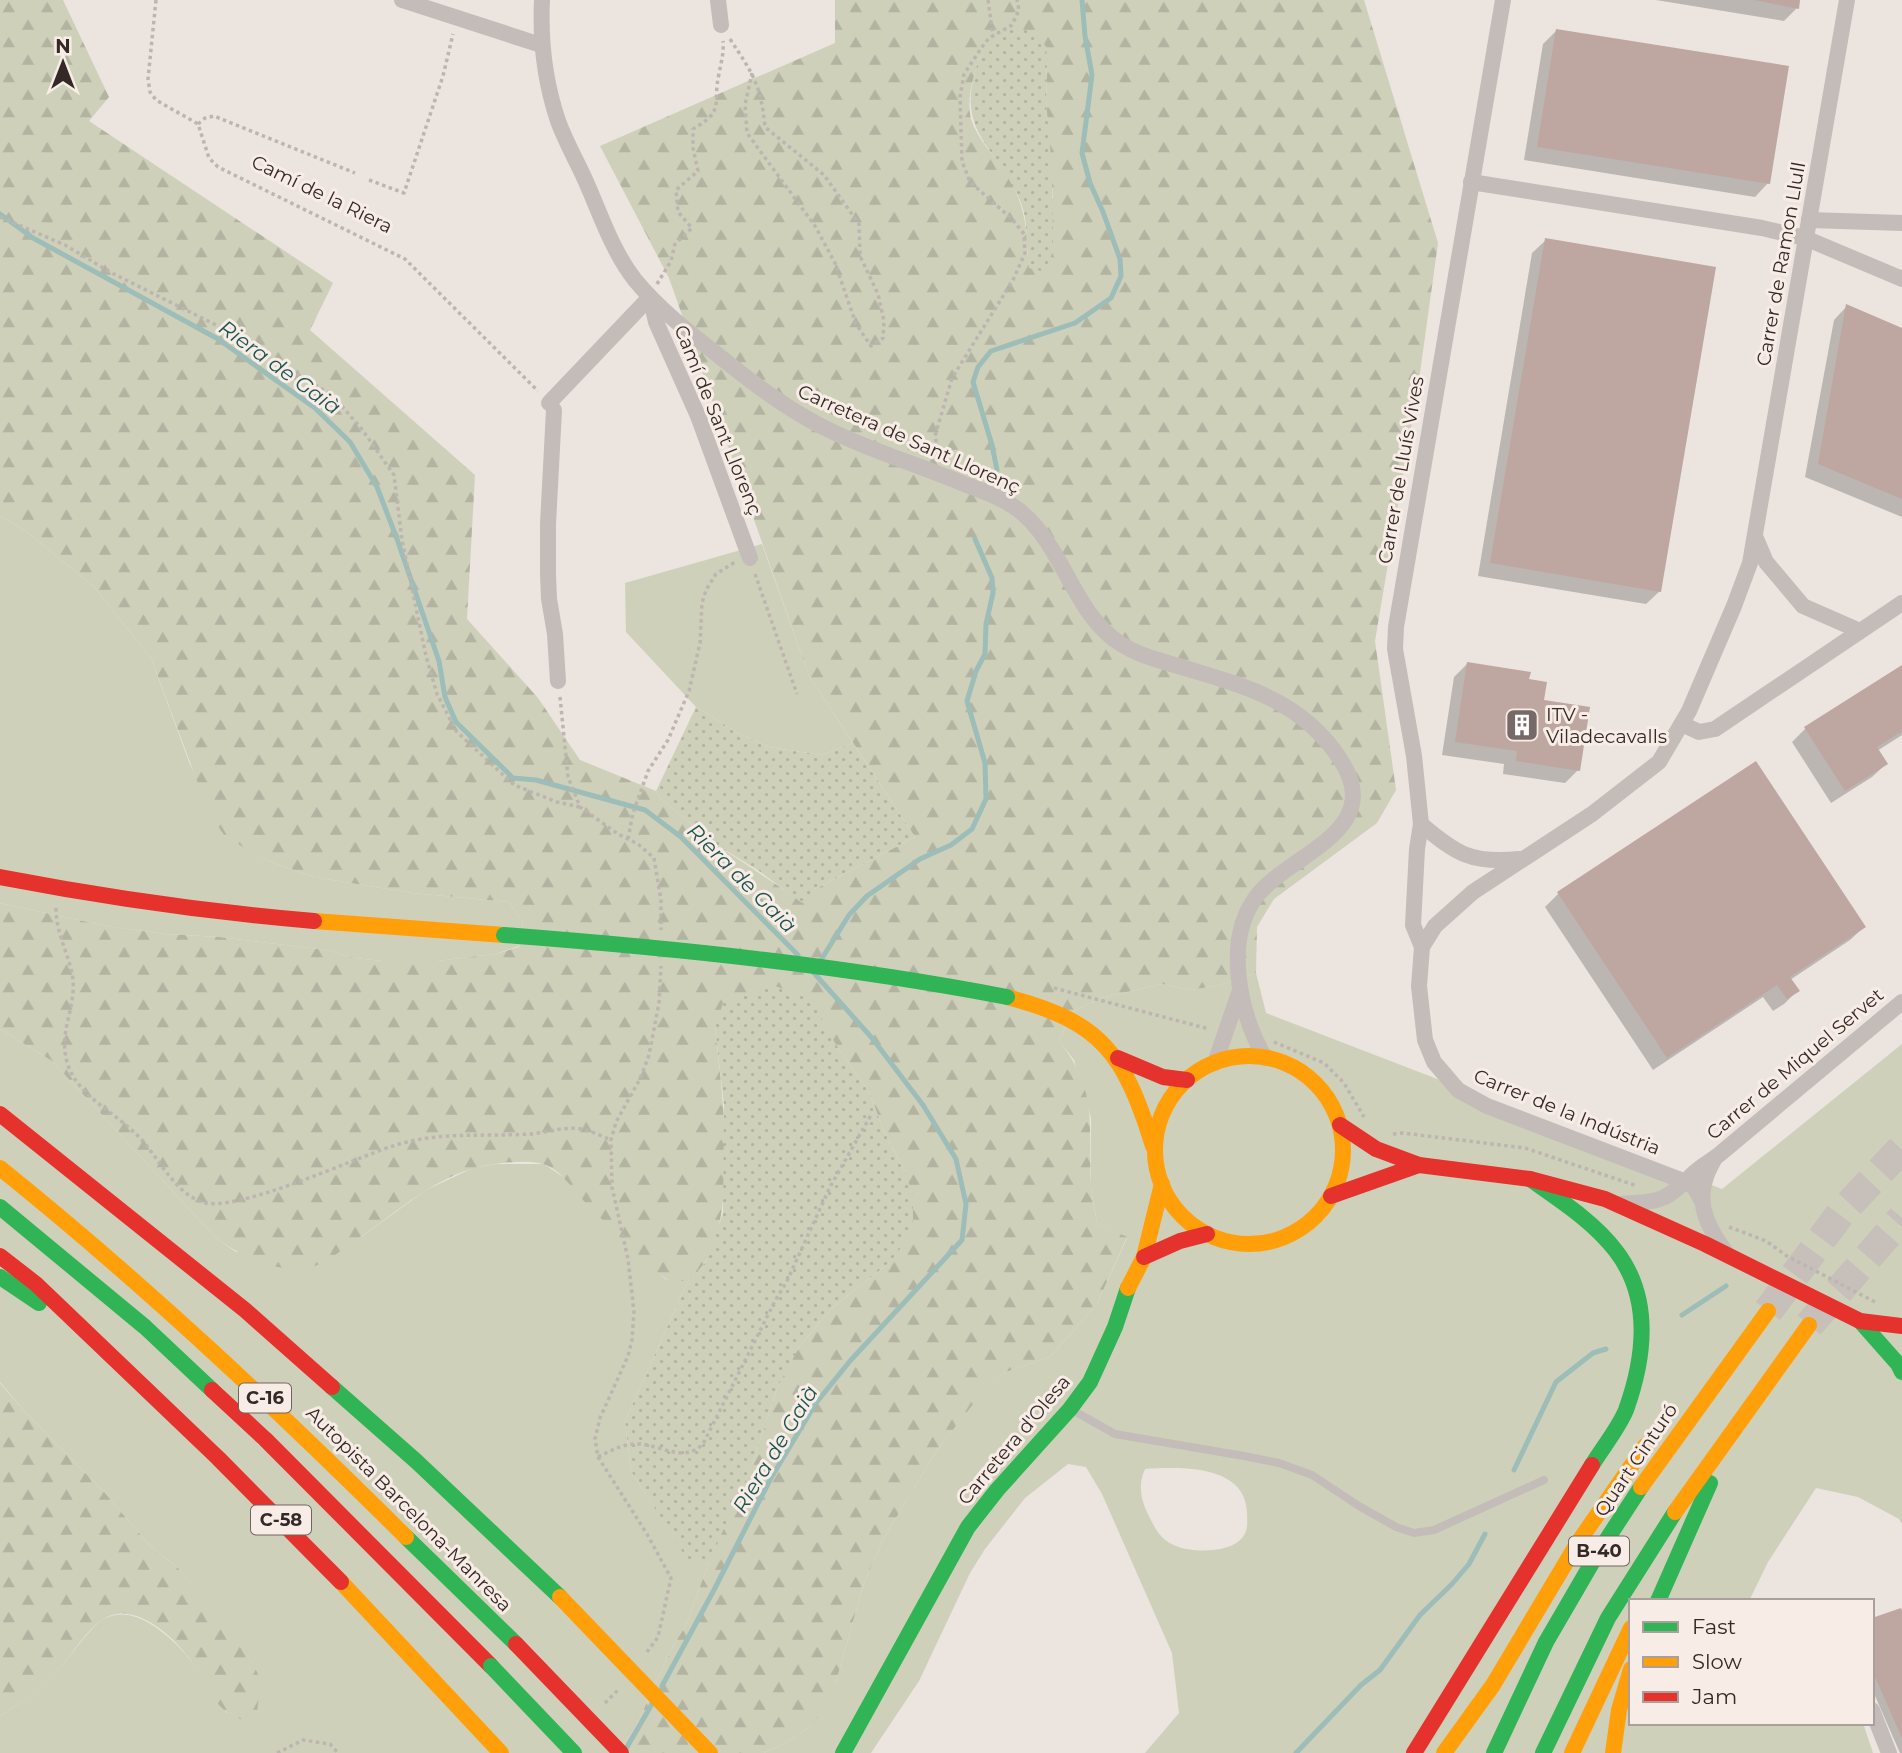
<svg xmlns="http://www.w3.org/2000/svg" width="1902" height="1753" font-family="Montserrat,sans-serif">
	<defs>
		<pattern id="forest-firs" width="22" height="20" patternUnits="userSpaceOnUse" patternTransform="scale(1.75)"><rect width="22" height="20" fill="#cfd0ba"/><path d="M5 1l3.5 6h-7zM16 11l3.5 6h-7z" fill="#b2b3a0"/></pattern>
		<pattern id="garden-dots" width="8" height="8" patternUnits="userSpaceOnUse" patternTransform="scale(1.75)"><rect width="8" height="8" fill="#cfd0ba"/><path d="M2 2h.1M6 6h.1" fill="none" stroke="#b2b3a0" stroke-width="1.8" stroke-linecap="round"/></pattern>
	</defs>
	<rect width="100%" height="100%" fill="#ebe4df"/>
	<g fill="#cfd0ba" fill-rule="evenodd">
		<polygon points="0,516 26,531 94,587 151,658 189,762 224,835 268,861 314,877 412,893 509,902 523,923 519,946 495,954 437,961 382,961 355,958 327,950 219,937 166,934 111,927 0,903"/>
		<polygon points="762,544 809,676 853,743 821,755 769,747 736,732 696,707 626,632 625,583"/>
		<path d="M 1256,973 L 1266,1013 L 1722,1189 L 1902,1044 L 1902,1524 L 1899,1519 L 1858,1497 L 1816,1488 L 1768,1562 L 1749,1601 L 1631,1601 L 1631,1723 L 1863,1723 L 1873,1753 L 1145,1753 L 1179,1713 L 1172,1653 L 1102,1494 L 1086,1467 L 1068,1464 L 1025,1498 L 985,1549 L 970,1573 L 919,1681 L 871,1753 L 764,1753 L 791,1740 L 810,1726 L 836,1682 L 863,1586 L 873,1562 L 884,1538 L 937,1450 L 985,1388 L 1003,1373 L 1050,1357 L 1097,1304 L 1127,1238 L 1097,1223 L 1091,1188 L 1091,1118 L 1074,1060 L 1059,1041 L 1072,1012 L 1100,998 L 1162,984 L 1190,990 L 1216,986 ZM 1145,1469 C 1179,1467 1245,1464 1247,1512 C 1247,1521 1249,1530 1242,1538 C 1230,1553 1192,1553 1176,1546 C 1165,1542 1158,1534 1153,1524 C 1143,1506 1136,1489 1145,1469 Z"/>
		<path d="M 0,1029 L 52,1061 L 216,1238 L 236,1252 L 361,1237 L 426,1190 L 473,1168 L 496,1164 L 544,1164 L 566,1179 L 582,1198 L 665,1279 L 688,1281 L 625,1421 L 631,1471 L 687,1558 L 708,1565 L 686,1625 L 673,1646 L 635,1728 L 616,1753 L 0,1753 L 0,1716 C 23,1703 44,1684 62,1665 C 74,1652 84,1636 97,1624 C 125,1600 159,1627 180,1648 C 199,1667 208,1694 227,1713 L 253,1664 L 178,1568 L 150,1546 L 105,1493 L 25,1412 L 0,1382 Z"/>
	</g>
	<g fill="url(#forest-firs)" fill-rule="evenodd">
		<path d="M 0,0 L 63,0 L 109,97 L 89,121 L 333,283 L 310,330 L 475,475 L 467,619 L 538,698 L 580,760 L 656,791 L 661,799 L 714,843 L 792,895 L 815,889 L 915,837 L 809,676 L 669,278 L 600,146 L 835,43 L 835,0 L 1364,0 L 1438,243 L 1419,380 L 1375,641 L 1396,790 L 1377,823 L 1274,899 L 1257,927 L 1256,973 L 1216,986 L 1190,990 L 1162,984 L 1100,998 L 1072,1012 L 1059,1041 C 1099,1091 1088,1127 1091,1186 C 1092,1198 1095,1211 1097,1223 L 1127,1237 L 1097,1304 L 1050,1357 L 1003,1373 L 985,1389 L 937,1450 L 884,1538 L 873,1562 L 863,1586 L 836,1682 L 827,1705 L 810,1726 L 791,1740 L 764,1753 L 616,1753 L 635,1728 L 673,1646 L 686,1625 L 713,1551 L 753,1462 L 778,1386 L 788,1366 L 799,1347 L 832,1308 L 890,1262 L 905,1172 L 883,1129 L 869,1092 L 838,1048 L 715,1027 C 722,1091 738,1205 706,1261 C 702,1268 694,1275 688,1281 C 682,1281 673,1281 667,1279 C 659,1277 592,1210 582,1199 C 571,1187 560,1169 543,1164 C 529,1160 509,1162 495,1164 C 438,1171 397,1213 352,1243 C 340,1251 325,1264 311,1267 C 276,1274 243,1257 216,1238 L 52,1061 L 0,1029 L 0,903 L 111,927 L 166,934 L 219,937 L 327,950 L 355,958 L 382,961 L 437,961 L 495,954 L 519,947 L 523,923 L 509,902 L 412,893 L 314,877 L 268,861 L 246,849 L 224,835 L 209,813 L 151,658 L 94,587 L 26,531 L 0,516 ZM 981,55 L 1047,60 L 1046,101 L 1053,198 L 1027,256 C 1028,223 1022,197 1003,169 C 992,153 977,138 971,119 C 966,97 974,75 981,55 Z"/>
		<path d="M 0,1383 L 25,1412 L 105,1493 L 150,1546 L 178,1568 L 232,1635 L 253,1664 L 261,1680 L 257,1712 L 243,1720 C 237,1717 230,1715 224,1710 C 209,1697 202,1678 191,1661 C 178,1642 152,1617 127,1614 C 97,1609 79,1647 62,1665 C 45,1684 23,1703 0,1716 Z"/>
	</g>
	<g fill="url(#garden-dots)">
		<path d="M 1012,29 L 1026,30 L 1039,35 L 1046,47 L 1047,60 L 1046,101 L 1052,167 L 1053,250 L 1049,262 L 1041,271 L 1029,268 C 1025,242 1030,218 1017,194 C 992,143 956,130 977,66 C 984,46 991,36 1012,29 Z"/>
		<polygon points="696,707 736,732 769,747 821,755 853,743 915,837 815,889 802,903 759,871 714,843 661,799 656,791"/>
		<polygon points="775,986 810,998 838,1048 869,1092 883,1129 905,1172 913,1196 913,1220 905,1242 890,1262 832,1308 799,1347 778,1386 753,1462 708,1565 687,1559 631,1471 625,1421 688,1281 706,1262 723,1213 724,1105 715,1027 723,1003"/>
	</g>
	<g fill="#0003">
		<polygon points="1656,0 1799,0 1797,8 1784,21"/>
		<polygon points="1556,31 1768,183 1755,197 1524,160 1543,44"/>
		<polygon points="1546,240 1660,591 1646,604 1478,576 1532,253"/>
		<polygon points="1847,306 1902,330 1902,517 1805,477 1834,320"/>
		<polygon points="1467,664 1527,681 1542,702 1578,770 1565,783 1503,774 1504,764 1442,755 1454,677"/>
		<polygon points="1902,667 1902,735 1877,751 1886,764 1872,777 1831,803 1792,742 1805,729"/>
		<polygon points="1755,764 1864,927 1850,940 1790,980 1797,991 1784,1004 1773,1011 1763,997 1653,1070 1545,907 1558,894"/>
		<polygon points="1902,1615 1902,1753 1900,1753 1872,1689 1872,1619"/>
	</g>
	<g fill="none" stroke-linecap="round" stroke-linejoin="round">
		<g stroke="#9cbdb8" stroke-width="5">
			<polyline points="0,214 33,238 218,339 315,408 350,442 377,487 397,539 439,661 445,697 456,722 513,778 536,780 645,810 681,837 798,955"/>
			<polyline points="997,470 992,445 973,382 978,367 991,351 1075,323 1111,298 1121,276 1120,259 1103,212 1090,183 1082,153 1092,75 1085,36 1082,0"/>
			<polyline points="821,960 849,915 867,896 920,859 951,845 972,829 986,799 985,763 967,701 976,671 985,654 986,624 993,593 992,578 975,539"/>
			<polyline points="1682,1315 1726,1286"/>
			<polyline points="1514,1470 1556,1382 1593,1353 1606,1349"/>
			<polyline points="662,1686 715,1588 771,1478 816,1403 850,1361 962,1240 966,1204 956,1159 923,1105 872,1038 814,973"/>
			<polyline points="627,1747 652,1704"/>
			<polyline points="1296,1753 1361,1685 1380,1670 1420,1615 1452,1584 1469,1564 1485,1534"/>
		</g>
	</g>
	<g fill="#bea6a1">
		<polygon points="1754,0 1800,0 1799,9"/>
		<polygon points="1556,29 1789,66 1770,184 1537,147"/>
		<polygon points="1545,238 1716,267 1661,592 1490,563"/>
		<polygon points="1846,304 1902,328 1902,499 1818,464"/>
		<polygon points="1467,662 1531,672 1529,679 1547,682 1544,700 1590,707 1580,771 1516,761 1517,751 1455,742"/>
		<polygon points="1902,665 1902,731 1877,747 1888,764 1845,791 1804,727"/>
		<polygon points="1756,761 1866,927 1790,977 1800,991 1787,999 1777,985 1667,1058 1557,892"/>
		<polygon points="1901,1608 1902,1611 1902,1738 1872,1670 1872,1618"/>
	</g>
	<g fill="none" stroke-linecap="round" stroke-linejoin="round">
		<g stroke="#c7bfba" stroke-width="30" stroke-dasharray="30 15" stroke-linecap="butt">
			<polyline points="1768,1311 1841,1213 1902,1148"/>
			<polyline points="1809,1325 1902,1218"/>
		</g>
		<g stroke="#bdb5b1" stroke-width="3.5" stroke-dasharray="3.5 3.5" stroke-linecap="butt">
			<polyline points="156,0 148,79 150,92 156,100 198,124 209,158 218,167 405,259 538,391"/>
			<polyline points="988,0 993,35"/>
			<path d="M 730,39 C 753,74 761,85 765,127 L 824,175 L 859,224 L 860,256 L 878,294 L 884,321 L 883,338 L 871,346 L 856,324 L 835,263 L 815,226 L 747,133 L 745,105 L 752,73"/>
			<polyline points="198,124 205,118 214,116 355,173"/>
			<polyline points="369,180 404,193 443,76 453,34"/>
			<polyline points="0,217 65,245 110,272 218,326 332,395 361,428 394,475 402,540 426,656 437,694 456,731 514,785 557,802 580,807"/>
			<path d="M 657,284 L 671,261 L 675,244 L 692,228 L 678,212 L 676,190 L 698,171 L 693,148 L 693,129 C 726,110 712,104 719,74 C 721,62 724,54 723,41"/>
			<polyline points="939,456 935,436 952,378 1013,280 1025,253 1024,234 1012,219 970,182 962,161 960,97 964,74 982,47 989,38 1012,25 1019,10 1017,0"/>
			<polyline points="755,574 797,694"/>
			<polyline points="560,697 568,777 580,807 618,834 638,844 654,858 661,900 661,930"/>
			<polyline points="628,839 633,813 648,771 668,740 689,691 700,643 702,603 706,590 716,574 735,562"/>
			<path d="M 56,908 C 56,934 69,954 73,979 C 75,999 67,1018 65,1037 C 60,1088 105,1104 136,1134 C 157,1154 173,1192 202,1202 C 235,1214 354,1158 393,1146 C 438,1131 482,1137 529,1134 C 546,1133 564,1126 581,1129 C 591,1131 602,1136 611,1140"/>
			<polyline points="1054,988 1209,1029"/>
			<polyline points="1274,1042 1324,1063 1344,1083 1364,1117"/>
			<polyline points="1393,1134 1403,1133 1525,1148 1637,1186"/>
			<polyline points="1729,1227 1766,1241 1787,1256 1877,1303"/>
			<path d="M 598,1457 C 612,1450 624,1443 640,1444 C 663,1446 684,1463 703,1444 L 775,1301 L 787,1281 L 830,1187 L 871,1115"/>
			<polyline points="647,1652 658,1637 671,1578 647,1534 598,1457 595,1439 600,1418 628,1356 632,1340 634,1312 628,1259 612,1187 611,1140 616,1122 640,1079 649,1055 659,1003 661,966"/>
			<polyline points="605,1703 619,1689"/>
			<polyline points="277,1753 303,1740 330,1744 338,1753"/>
		</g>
		<polyline stroke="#c4bcb9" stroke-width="8" points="1074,1411 1115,1434 1244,1456 1279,1463 1312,1475 1359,1506 1396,1527 1414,1533 1434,1530 1544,1480"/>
		<g stroke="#c4bcb9" stroke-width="16">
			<polyline points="402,0 541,45"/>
			<path d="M 542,0 C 540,41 545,82 558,121 C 566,143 578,163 587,184 C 601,216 613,252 635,280 C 658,308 686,330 714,352 C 749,380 782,406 821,426 C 867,450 917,464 964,484 C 980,490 998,496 1013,506 C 1063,539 1071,613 1121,644 C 1138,655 1158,660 1178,666 C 1241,685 1301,699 1340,759 C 1388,832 1289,853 1256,897 C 1223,942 1240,1014 1265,1058"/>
			<polyline points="718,0 721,25"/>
			<polyline points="1471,182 1762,228 1805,238 1902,279"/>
			<polyline points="1809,220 1902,223"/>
			<polyline points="651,300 656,322 698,416 750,558"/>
			<polyline points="549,403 650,297"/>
			<polyline points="554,410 548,524 548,574 549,599 555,634 558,681"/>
			<polyline points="1755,536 1766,562 1803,606 1860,631"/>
			<polyline points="1682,724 1699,732 1715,729 1902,603"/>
			<path d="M 1421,824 C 1456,854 1472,864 1519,859"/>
			<polyline points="1422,947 1413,925 1417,849 1421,824 1414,756 1395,649 1396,627 1503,0"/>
			<polyline points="1215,1063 1239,993"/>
			<path d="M 1714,1160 C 1693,1195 1703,1222 1726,1252"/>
			<polyline points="1702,1201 1694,1187 1686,1182 1487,1106 1458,1090 1434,1062 1425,1040 1419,986 1422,947 1435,926 1473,892 1592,814 1659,762 1689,711 1734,606 1750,563 1847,0"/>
			<path d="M 1619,1204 C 1661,1201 1664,1203 1694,1173 C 1702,1165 1713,1160 1721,1153 L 1902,1002"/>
			<polyline points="1872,1710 1889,1753"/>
		</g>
		<g stroke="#30b455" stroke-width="16">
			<path d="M 1530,1179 C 1560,1200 1594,1222 1616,1251 C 1652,1298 1645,1357 1626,1410 C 1618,1429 1603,1447 1592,1465"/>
			<polyline points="0,1207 145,1327 212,1390"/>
			<polyline points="0,1277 39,1303"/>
			<polyline points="1860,1321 1898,1364 1902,1372"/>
			<polyline points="332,1387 416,1461 560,1597"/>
			<polyline points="406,1537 516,1644"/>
			<polyline points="1658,1601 1710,1483"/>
			<polyline points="843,1753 968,1527 997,1490 1070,1409 1090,1382 1115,1327 1128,1288"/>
			<polyline points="1494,1753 1546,1642 1596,1556 1641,1487"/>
			<polyline points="1543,1753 1608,1618 1675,1512"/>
		</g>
		<g stroke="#ff9f0a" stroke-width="16">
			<polyline points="314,921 504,935"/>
			<path d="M 1007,997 C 1103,1022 1124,1054 1153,1146"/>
			<circle cx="1249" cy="1150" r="94"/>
			<path d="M 0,1168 C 143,1283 276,1408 406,1537"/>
			<polyline points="1128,1288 1144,1257 1162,1184"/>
			<polyline points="1641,1487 1768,1311"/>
			<polyline points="1675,1512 1809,1325"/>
			<polyline points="341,1582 501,1753"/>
			<polyline points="1444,1753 1493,1685 1577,1544 1645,1446"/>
			<polyline points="1572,1753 1631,1628"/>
			<polyline points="1613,1753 1619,1710 1631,1669"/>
		</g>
		<g stroke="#e5322d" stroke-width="16">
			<path d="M 0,877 C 104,897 208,912 314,921"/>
			<polyline points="1118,1058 1163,1077 1187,1080"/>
			<polyline points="0,1114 245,1310 332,1387"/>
			<polyline points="1340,1125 1376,1149 1419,1165 1530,1179 1605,1199 1705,1244 1860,1321 1902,1326"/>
			<polyline points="1331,1196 1419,1165"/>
			<polyline points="0,1256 36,1284 218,1458 341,1582"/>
			<polyline points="1144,1257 1180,1241 1207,1234"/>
			<polyline points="212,1390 265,1439 491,1666"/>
			<polyline points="1414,1753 1592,1465"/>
		</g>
		<g stroke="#30b455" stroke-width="16">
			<path d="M 504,935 C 673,948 840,965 1007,997"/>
			<polyline points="491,1666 574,1753"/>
		</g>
		<polyline stroke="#ff9f0a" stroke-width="16" points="560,1597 710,1753"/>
		<polyline stroke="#e5322d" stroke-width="16" points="516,1644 621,1753"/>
	</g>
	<defs>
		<symbol id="building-square" viewBox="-11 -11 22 22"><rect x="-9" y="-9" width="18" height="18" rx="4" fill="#756a67" stroke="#f8ede6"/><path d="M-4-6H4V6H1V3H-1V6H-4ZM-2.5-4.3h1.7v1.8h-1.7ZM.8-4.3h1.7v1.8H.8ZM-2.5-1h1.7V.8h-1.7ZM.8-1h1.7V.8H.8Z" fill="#fff"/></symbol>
	</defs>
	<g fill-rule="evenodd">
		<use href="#building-square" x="1503" y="706" width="38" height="38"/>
	</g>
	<g text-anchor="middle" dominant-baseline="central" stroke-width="6" stroke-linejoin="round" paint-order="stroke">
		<g fill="#f8ede6" stroke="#706460" stroke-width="2">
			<rect x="239" y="1383.5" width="52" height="29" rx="5"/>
			<rect x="251" y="1505.5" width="60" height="29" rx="5"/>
			<rect x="1569" y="1536.5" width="60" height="29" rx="5"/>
		</g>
		<g font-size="18" font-weight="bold" fill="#352927">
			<text x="265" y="1398">C-16</text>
			<text x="281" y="1520">C-58</text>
			<text x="1599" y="1551">B-40</text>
		</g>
		<g font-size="19" fill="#352927" stroke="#f8ede6">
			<text transform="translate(322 194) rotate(26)">Camí de la Riera</text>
			<text transform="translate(1781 264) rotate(-80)">Carrer de Ramon Llull</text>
			<text transform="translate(718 420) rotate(68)">Camí de Sant Llorenç</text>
			<text transform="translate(909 439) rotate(24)">Carretera de Sant Llorenç</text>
			<text transform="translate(1401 470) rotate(-80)">Carrer de Lluís Vives</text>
			<text transform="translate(1795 1064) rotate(-40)">Carrer de Miquel Servet</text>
			<text transform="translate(1567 1112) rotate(22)">Carrer de la Indústria</text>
			<text transform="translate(1014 1440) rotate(-50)">Carretera d'Olesa</text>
			<text transform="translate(1636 1460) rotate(-56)">Quart Cinturó</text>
			<text transform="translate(409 1509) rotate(45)">Autopista Barcelona-Manresa</text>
		</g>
		<g font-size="19" fill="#352927" stroke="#f8ede6" text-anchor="start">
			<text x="1546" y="714">ITV -<tspan x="1546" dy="22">Viladecavalls</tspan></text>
		</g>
		<g font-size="21" font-style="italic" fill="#1e5450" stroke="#f8ede6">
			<text transform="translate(280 367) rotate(36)">Riera de Gaià</text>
			<text transform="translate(742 878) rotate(45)">Riera de Gaià</text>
			<text transform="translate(775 1449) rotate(-59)">Riera de Gaià</text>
		</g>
	</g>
	<rect x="1629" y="1599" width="245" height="126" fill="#f8ede6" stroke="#aa9f9a" stroke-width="2"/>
	<rect x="1643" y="1622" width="35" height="10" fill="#30b455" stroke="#aa9f9a" stroke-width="2"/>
	<text x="1692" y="1634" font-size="21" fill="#352927">Fast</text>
	<rect x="1643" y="1657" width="35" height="10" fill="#ff9f0a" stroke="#aa9f9a" stroke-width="2"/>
	<text x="1692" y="1669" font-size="21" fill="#352927">Slow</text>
	<rect x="1643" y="1692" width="35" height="10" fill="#e5322d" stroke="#aa9f9a" stroke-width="2"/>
	<text x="1692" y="1704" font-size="21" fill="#352927">Jam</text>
	<g transform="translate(63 63)" stroke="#f8ede6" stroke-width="5" paint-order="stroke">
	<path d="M0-5L12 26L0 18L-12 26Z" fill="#352927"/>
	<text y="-10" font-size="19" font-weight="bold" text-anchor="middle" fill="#352927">N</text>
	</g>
</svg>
